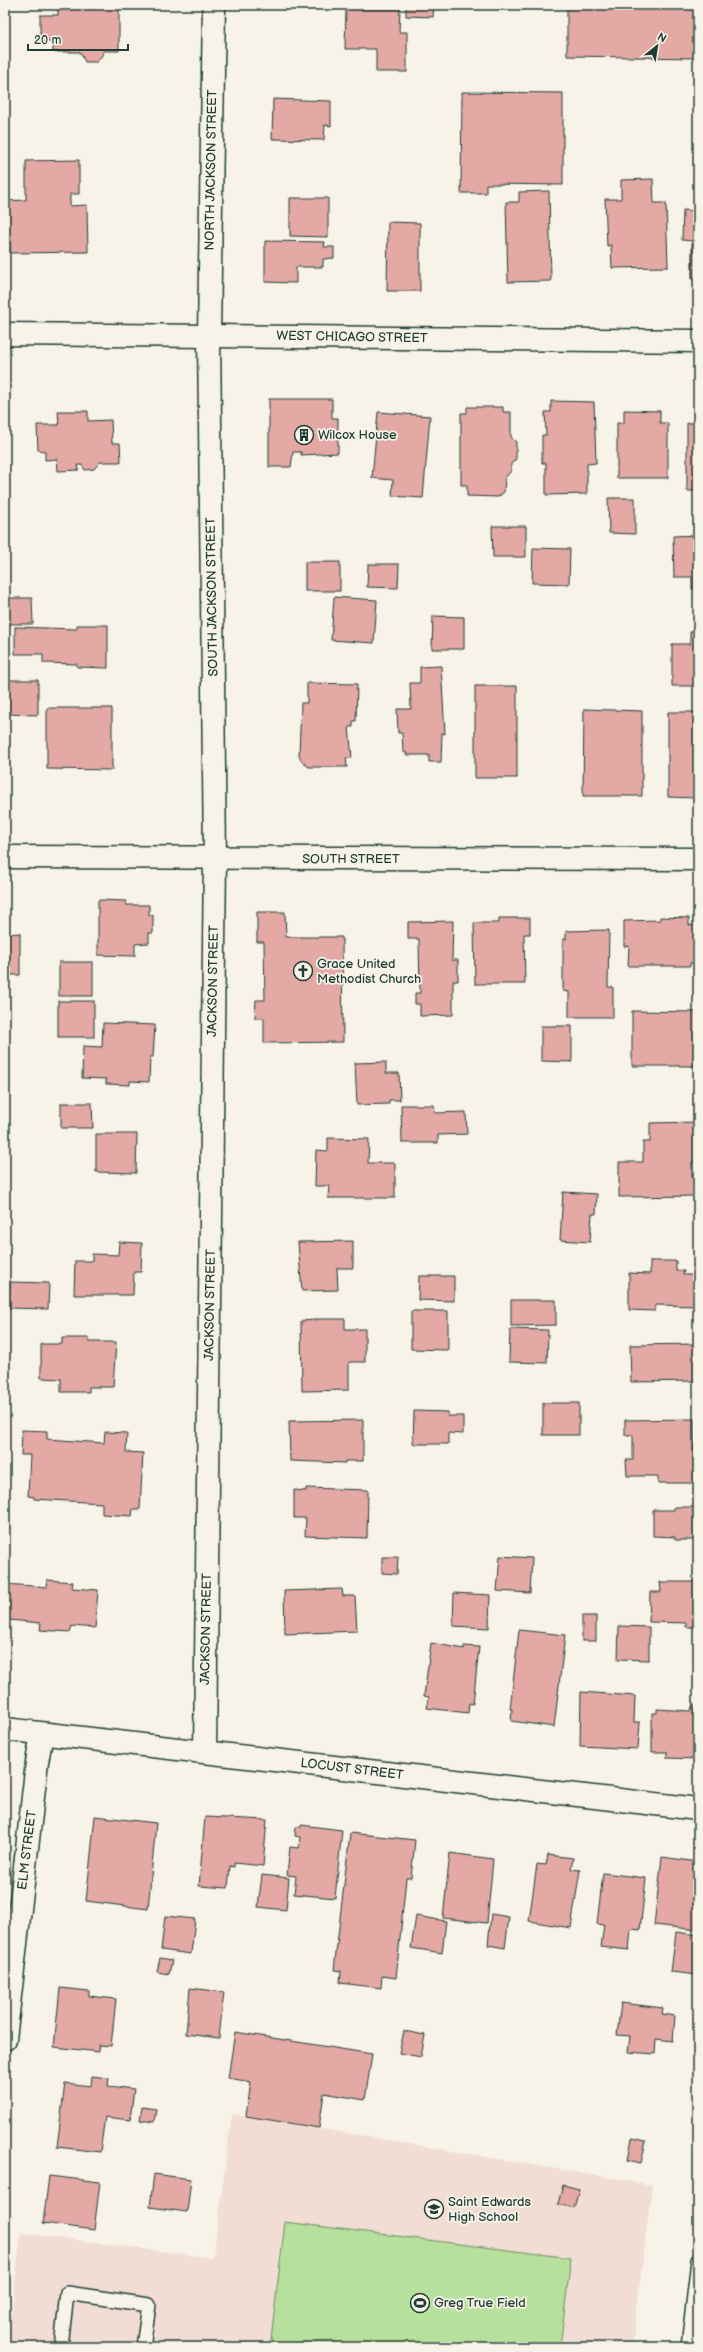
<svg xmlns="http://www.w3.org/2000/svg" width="703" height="2352" font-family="'Balsamiq Sans',sans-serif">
	<rect width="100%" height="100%" fill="#f7f3e8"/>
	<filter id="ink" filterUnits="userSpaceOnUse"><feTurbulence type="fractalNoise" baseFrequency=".025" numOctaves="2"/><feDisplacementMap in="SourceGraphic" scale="8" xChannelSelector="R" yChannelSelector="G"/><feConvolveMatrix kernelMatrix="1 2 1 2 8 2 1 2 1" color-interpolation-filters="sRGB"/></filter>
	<g filter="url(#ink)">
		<polygon fill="#f1ddd4" points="232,2114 652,2185 632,2347 7,2347 21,2233 213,2258"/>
		<polygon fill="#b7e09c" stroke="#6b8e68" points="285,2222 571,2258 560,2347 270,2347"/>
		<g fill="#e4a9a4" stroke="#1f3d34">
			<polygon points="58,5 119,6 119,51 103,51 103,54 97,62 85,62 80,52 53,52 53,42 40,42 40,15 58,15"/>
			<polygon points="406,5 434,5 433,17 406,16"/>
			<polygon points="567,5 698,5 698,58 567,56"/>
			<polygon points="346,9 400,9 399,32 407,32 407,72 376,72 376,49 345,49"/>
			<polygon points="462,92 563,93 563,185 486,184 486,193 461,193"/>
			<polygon points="273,99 331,101 331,126 325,125 324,140 272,139"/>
			<polygon points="79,160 79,194 70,194 70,206 87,205 88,252 10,253 10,238 5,238 5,201 26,200 26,161"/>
			<polygon points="653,179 654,203 666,203 668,267 612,268 611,245 607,246 605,199 621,199 621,180"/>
			<polygon points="549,191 551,281 508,282 506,202 519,202 519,192"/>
			<polygon points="290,198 328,198 328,237 290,236"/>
			<polygon points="683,210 698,211 698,279 692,279 692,241 682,240"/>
			<polygon points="388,222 420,223 420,291 387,291"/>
			<polygon points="265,241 325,242 324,247 334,247 334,258 323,259 323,267 296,267 296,283 265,282"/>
			<polygon points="269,399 332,399 332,418 338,418 338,453 301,455 301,452 293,452 291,467 269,467"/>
			<polygon points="551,401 594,402 596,463 587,464 587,494 546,495 546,463 542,463 542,435 546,435 545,412 551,412"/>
			<polygon points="467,407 503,407 503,412 511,412 511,437 516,442 516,459 511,464 511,471 505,478 504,492 498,497 467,496 467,485 461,485 461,413 467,413"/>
			<polygon points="624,410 660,411 660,423 668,423 668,478 617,478 617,423 624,423"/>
			<polygon points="58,411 88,411 88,421 111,420 112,443 120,443 121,462 100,462 94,469 85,470 82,465 78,465 79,470 58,471 57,459 45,460 45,451 38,450 37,425 59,425"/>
			<polygon points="378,412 430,416 423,498 392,496 393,480 372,478"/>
			<polygon points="696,412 698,412 698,491 687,491 687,423 696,423"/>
			<polygon points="608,498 635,498 635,534 609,533"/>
			<polygon points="492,526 526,526 526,557 493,557"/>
			<polygon points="698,535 698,589 692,589 692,577 674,577 673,536"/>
			<polygon points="533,548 570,549 569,584 532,583"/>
			<rect x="305" y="562" width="35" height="29"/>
			<polygon points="368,564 399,564 398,588 367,587"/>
			<polygon points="334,597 377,600 374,643 331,640"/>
			<polygon points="5,598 32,598 33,624 5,624"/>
			<polygon points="433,616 464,617 464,649 432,649"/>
			<polygon points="77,625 108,625 108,668 77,667 77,664 43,663 43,654 15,654 15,627 77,629"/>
			<polygon points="698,631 698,686 672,686 672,644 690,644 690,632"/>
			<polygon points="441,666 445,734 442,733 441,762 429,762 429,755 406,755 406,752 403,752 402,733 398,733 397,709 411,709 410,683 420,683 420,667"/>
			<polygon points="5,680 38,680 38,715 5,714"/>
			<polygon points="307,683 357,684 356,721 353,721 353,727 349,727 352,758 346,758 347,767 309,767 302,762 299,756 301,703 307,703"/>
			<rect x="475" y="686" width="42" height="92"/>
			<polygon points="47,708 112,708 112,770 47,769"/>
			<polygon points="584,709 642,711 642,796 583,796"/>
			<polygon points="668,712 698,712 698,798 668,797"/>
			<polygon points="98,900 126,901 126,905 149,905 149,915 153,915 153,933 149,933 149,943 135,944 135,956 98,955"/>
			<polygon points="257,912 285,912 286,937 342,937 343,1042 264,1043 264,1018 255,1018 256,1000 265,1000 264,942 257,942"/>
			<polygon points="660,917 689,918 689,925 698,926 698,963 690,963 690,966 628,966 629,946 624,947 624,921 660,920"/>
			<polygon points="499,918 530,918 530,934 524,934 525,984 475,984 474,923 499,923"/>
			<polygon points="453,921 452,960 458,960 458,981 453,981 453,1015 420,1016 420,1004 415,1004 415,993 420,993 419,939 408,939 408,922"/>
			<polygon points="609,930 608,987 613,987 613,1017 569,1017 569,992 563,991 563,939 566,939 566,931"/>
			<polygon points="20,933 20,975 5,975 5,934"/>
			<rect x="59" y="962" width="34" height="34"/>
			<rect x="58" y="1001" width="36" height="36"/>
			<polygon points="632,1011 698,1012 698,1066 632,1066"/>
			<polygon points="103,1023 155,1025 153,1057 150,1057 149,1082 130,1081 130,1085 106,1084 106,1079 82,1078 83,1046 102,1047"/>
			<polygon points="541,1026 572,1026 572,1062 541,1061"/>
			<polygon points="386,1062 386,1073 399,1073 400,1100 389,1100 389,1104 357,1105 355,1063"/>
			<polygon points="61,1103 92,1103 93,1128 61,1128"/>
			<polygon points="401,1105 434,1105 435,1113 466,1112 467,1134 438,1135 438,1143 402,1143"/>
			<polygon points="698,1122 698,1162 692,1162 692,1177 698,1177 698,1196 619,1197 619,1162 643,1162 643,1142 650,1142 650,1123"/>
			<polygon points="96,1134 137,1134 136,1173 96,1172"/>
			<polygon points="328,1138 369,1139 368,1163 395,1163 395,1198 328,1198 329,1186 315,1186 316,1150 328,1151"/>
			<polygon points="563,1192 597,1194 596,1214 592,1214 590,1242 560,1240"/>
			<polygon points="353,1241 353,1268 337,1268 338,1290 302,1291 298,1242"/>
			<polygon points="119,1242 142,1243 141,1272 134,1272 133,1295 74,1295 75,1261 92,1261 92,1254 118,1255"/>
			<polygon points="650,1261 676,1261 676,1271 684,1271 683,1275 697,1275 697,1306 655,1305 655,1311 629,1310 629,1273 650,1274"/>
			<polygon points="419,1276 454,1276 454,1301 418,1300"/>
			<polygon points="10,1282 49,1283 48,1309 9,1308"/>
			<polygon points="511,1300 556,1300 556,1325 511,1326"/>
			<polygon points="411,1311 448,1311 448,1350 411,1349"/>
			<polygon points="314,1319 345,1319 345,1329 365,1329 365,1362 349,1362 349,1390 302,1391 301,1321 315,1320"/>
			<polygon points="510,1329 548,1330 547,1363 509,1362"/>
			<polygon points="62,1338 89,1338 89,1342 116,1342 113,1387 89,1387 89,1392 61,1392 61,1379 41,1378 41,1344 62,1344"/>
			<polygon points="698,1344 698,1381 631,1382 630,1345"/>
			<rect x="543" y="1403" width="36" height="32"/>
			<polygon points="414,1411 448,1412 448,1416 463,1416 463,1434 448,1433 448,1444 413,1444"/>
			<polygon points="694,1419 695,1483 658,1483 658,1476 627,1476 626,1460 633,1460 633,1435 625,1435 625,1420"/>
			<polygon points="363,1420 363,1461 345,1461 345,1463 290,1461 289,1421"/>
			<polygon points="22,1430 47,1431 47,1439 104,1443 105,1432 127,1433 126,1452 143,1453 140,1509 133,1509 132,1516 102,1514 102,1503 34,1499 34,1497 28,1496 30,1455 21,1455"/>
			<polygon points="306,1488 368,1490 367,1538 305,1536 306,1518 294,1518 294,1490 306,1491"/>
			<polygon points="674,1507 698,1507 698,1540 675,1540 675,1537 653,1536 653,1510 674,1510"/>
			<polygon points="500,1556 532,1558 530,1593 497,1591"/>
			<polygon points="382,1557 398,1557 397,1574 382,1573"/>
			<polygon points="47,1580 73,1582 72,1588 98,1590 95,1628 72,1626 70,1632 40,1630 41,1623 9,1620 8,1617 5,1616 5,1584 46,1587"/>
			<polygon points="660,1582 698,1582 698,1627 686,1627 686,1623 649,1622 650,1592 661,1592"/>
			<polygon points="342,1589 343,1596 355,1596 357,1631 285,1634 284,1591"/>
			<polygon points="454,1593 490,1595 489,1628 453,1626"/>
			<rect x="582" y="1616" width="14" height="25"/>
			<polygon points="619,1626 649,1627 649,1660 618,1659"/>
			<polygon points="519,1630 565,1635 554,1727 511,1721 512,1709 510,1709"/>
			<polygon points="431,1643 464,1649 464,1646 479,1647 473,1704 469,1703 468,1713 427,1708 429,1697 424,1696"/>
			<polygon points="581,1692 635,1696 634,1722 640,1722 638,1749 580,1746"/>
			<polygon points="693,1705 698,1705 698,1759 667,1758 667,1752 652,1752 652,1713 657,1713 657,1709 690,1711"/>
			<polygon points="95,1816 156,1823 148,1909 86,1901"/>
			<polygon points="205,1817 267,1820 263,1866 234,1863 234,1867 230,1866 228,1888 199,1886"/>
			<polygon points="301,1825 342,1830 335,1898 294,1894 296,1876 287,1875 290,1847 299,1848 300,1837 295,1836 296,1827 301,1827"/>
			<polygon points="350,1833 415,1840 411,1878 406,1878 396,1978 382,1976 381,1988 340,1983 341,1971 334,1970"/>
			<polygon points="450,1853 493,1859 487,1923 443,1918"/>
			<polygon points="548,1855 573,1858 571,1869 580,1870 571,1928 529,1921 537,1864 546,1865"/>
			<polygon points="662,1857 698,1862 698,1930 654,1925"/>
			<polygon points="603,1873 646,1878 640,1930 631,1929 629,1950 601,1947 604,1925 597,1924"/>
			<polygon points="262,1875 289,1878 286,1910 258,1907"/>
			<polygon points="491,1914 509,1917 505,1948 488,1945"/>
			<polygon points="165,1916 195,1919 191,1954 161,1950"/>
			<polygon points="416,1916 446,1921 442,1953 411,1948"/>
			<polygon points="676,1932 698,1935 698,1975 671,1972"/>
			<polygon points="160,1958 172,1960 169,1974 157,1972"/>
			<polygon points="60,1988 89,1991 89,1996 116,1999 111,2046 98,2045 99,2052 54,2047"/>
			<polygon points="190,1988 224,1992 219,2038 186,2034"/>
			<polygon points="621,2003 663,2008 662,2014 675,2016 673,2041 656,2039 655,2054 628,2052 630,2036 617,2035"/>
			<polygon points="404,2031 425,2035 421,2057 399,2053"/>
			<polygon points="235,2032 372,2054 365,2100 324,2093 319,2128 246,2116 251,2082 228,2078"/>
			<polygon points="92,2076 109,2078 108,2086 134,2089 130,2120 105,2117 100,2152 57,2147 65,2083 91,2086"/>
			<polygon points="142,2107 156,2109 154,2122 140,2120"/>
			<polygon points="632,2138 646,2141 641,2163 628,2160"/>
			<polygon points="154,2174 191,2179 187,2212 150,2207"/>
			<polygon points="49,2176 100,2182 94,2230 43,2223"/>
			<polygon points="563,2185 579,2189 574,2208 558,2204"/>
		</g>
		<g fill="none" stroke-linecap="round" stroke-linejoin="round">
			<defs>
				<g id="service">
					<polyline points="61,2347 67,2293 149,2305 143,2347"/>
					<polyline points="688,2347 698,2260"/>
				</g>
				<g id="minor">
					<polyline points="5,334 698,341"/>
					<polyline points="5,857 698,859"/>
					<polyline points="5,1729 698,1809"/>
					<polyline points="205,1752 215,858 209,336 214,5"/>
					<polyline points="5,2039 37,1762 42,1734"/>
				</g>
			</defs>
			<use href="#service" stroke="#1f3d34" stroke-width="16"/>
			<use href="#minor" stroke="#1f3d34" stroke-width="25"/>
			<use href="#service" stroke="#f7f3e8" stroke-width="13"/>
			<use href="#minor" stroke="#f7f3e8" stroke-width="22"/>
		</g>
	</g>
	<defs>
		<symbol id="building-ring" viewBox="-11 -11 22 22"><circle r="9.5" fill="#f7f3e8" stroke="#1f3d34" stroke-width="1.5"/><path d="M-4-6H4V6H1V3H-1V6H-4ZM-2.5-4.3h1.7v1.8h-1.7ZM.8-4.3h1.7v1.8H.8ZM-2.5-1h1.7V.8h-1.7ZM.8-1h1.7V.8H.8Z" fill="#1f3d34"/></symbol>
		<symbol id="church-ring" viewBox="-11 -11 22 22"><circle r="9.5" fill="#f7f3e8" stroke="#1f3d34" stroke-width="1.5"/><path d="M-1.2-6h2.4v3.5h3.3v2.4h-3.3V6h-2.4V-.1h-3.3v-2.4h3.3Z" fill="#1f3d34"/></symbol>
		<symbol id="school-ring" viewBox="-11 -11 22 22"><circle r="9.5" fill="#f7f3e8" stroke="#1f3d34" stroke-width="1.5"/><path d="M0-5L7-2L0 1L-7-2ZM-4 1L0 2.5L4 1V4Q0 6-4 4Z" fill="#1f3d34"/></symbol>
		<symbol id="stadium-ring" viewBox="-11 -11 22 22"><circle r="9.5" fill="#f7f3e8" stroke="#1f3d34" stroke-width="1.5"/><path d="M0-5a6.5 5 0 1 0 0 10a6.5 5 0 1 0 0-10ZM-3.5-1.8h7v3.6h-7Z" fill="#1f3d34"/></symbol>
	</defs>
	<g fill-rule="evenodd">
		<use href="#building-ring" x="293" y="424" width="22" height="22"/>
		<use href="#church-ring" x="292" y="960" width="22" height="22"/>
		<use href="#school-ring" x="423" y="2198" width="22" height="22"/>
		<use href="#stadium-ring" x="409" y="2292" width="22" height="22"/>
	</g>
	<g text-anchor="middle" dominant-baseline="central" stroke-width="3.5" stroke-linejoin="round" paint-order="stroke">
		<g font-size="13" fill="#1f3d34" stroke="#f7f3e8">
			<text transform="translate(211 170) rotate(-89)">NORTH JACKSON STREET</text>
			<text transform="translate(352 337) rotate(1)">WEST CHICAGO STREET</text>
			<text transform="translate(212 597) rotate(-91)">SOUTH JACKSON STREET</text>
			<text x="351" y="859">SOUTH STREET</text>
			<text transform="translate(213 981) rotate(-89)">JACKSON STREET</text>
			<text transform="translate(210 1305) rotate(-89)">JACKSON STREET</text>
			<text transform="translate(206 1629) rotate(-89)">JACKSON STREET</text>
			<text transform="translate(352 1769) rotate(7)">LOCUST STREET</text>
			<text transform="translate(27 1850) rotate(-83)">ELM STREET</text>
		</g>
		<g font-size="13" fill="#1f3d34" stroke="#f7f3e8" text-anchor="start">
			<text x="318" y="435">Wilcox House</text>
			<text x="317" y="964">Grace United<tspan x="317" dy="15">Methodist Church</tspan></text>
			<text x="448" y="2202">Saint Edwards<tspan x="448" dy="15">High School</tspan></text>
			<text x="434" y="2303">Greg True Field</text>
		</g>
	</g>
	<rect width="703" height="2352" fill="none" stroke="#f7f3e8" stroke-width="20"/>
	<rect x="10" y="10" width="683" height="2332" fill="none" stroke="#1f3d34" stroke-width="1.5" filter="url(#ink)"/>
	<g transform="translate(657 46) rotate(30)" stroke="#f7f3e8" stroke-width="3" paint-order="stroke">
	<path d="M0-3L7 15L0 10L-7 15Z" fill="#1f3d34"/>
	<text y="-6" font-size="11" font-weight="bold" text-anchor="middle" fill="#1f3d34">N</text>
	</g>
	<path d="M28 44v6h100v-6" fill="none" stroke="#1f3d34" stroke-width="2"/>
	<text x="34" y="44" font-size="12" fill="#1f3d34" stroke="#f7f3e8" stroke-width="3" paint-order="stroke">20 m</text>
</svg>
